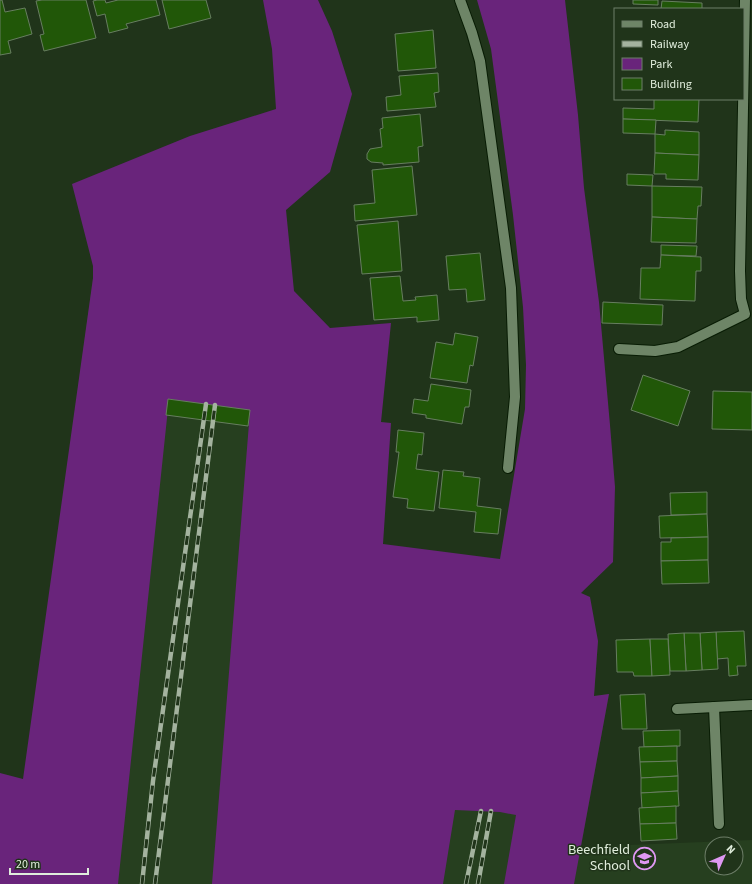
<svg xmlns="http://www.w3.org/2000/svg" width="752" height="884" font-family="'Source Sans 3',sans-serif">
	<rect width="100%" height="100%" fill="#20341a"/>
	<path fill="#263f1f" fill-rule="evenodd" d="M 93,278 L 251,296 L 310,632 L 598,641 L 594,696 L 609,694 L 581,847 L 752,840 L 752,884 L 10,884 ZM 712,844 L 736,844 L 736,868 L 712,868 Z"/>
	<polygon fill="#69247b" points="263,0 318,0 332,31 352,94 330,172 286,210 294,291 330,328 391,323 381,422 391,423 383,544 500,559 525,409 526,365 523,307 513,215 491,49 477,0 565,0 578,115 584,188 599,302 610,425 615,487 613,562 581,593 590,597 598,641 594,696 609,694 574,884 504,884 516,815 500,812 455,810 443,884 212,884 250,411 169,399 118,884 0,884 0,773 23,779 93,278 93,266 72,184 190,136 276,109 272,49"/>
	<g fill="#215708" stroke="#677e60">
		<polygon points="0,0 2,0 5,12 25,8 32,34 8,41 11,53 0,55"/>
		<polygon points="42,0 86,0 96,38 44,51 40,35 44,34 36,1"/>
		<polygon points="97,0 105,0 106,3 118,0 156,0 160,15 126,24 128,28 109,33 105,14 97,16 93,1"/>
		<polygon points="162,0 206,0 211,18 169,29"/>
		<polygon points="633,0 658,0 658,5 633,4"/>
		<polygon points="662,1 702,3 702,9 661,9"/>
		<polygon points="433,30 436,68 398,71 395,34"/>
		<polygon points="438,73 439,92 434,93 436,107 387,111 386,97 401,95 399,76"/>
		<polygon points="654,99 699,99 698,122 623,119 623,108 654,109"/>
		<polygon points="420,114 423,146 418,147 419,162 383,165 383,163 371,162 367,159 367,154 370,149 382,147 380,129 383,128 382,118"/>
		<polygon points="623,119 656,120 655,134 623,133"/>
		<polygon points="665,130 699,132 699,155 655,153 655,134 665,135"/>
		<polygon points="655,153 699,155 698,180 666,179 666,174 654,174"/>
		<polygon points="412,166 417,215 355,221 354,205 375,203 372,170"/>
		<polygon points="627,174 653,175 652,186 627,185"/>
		<polygon points="652,186 702,187 701,206 698,206 697,219 652,217"/>
		<polygon points="652,217 697,219 696,243 651,242"/>
		<polygon points="398,221 402,271 362,274 357,225"/>
		<polygon points="661,245 697,246 696,256 661,255"/>
		<polygon points="480,253 485,300 467,302 466,289 449,290 446,256"/>
		<polygon points="661,255 701,257 701,271 696,271 695,301 640,299 641,268 660,268"/>
		<polygon points="400,276 403,301 416,300 415,297 437,295 439,320 417,322 417,317 374,320 370,278"/>
		<polygon points="603,302 663,305 662,325 602,323"/>
		<polygon points="455,333 478,337 473,366 470,365 467,383 430,378 436,342 453,345"/>
		<polygon points="643,375 690,391 678,426 631,410"/>
		<polygon points="431,384 471,390 469,407 465,407 462,424 426,418 426,415 412,413 414,399 428,401"/>
		<polygon points="713,391 752,392 752,430 712,429"/>
		<polygon points="168,399 250,410 248,426 166,415"/>
		<polygon points="398,430 424,433 422,455 418,454 416,469 439,472 434,511 407,508 408,499 393,497 399,452 396,452"/>
		<polygon points="443,470 464,472 463,476 480,478 477,506 501,509 498,534 474,532 476,512 439,508"/>
		<polygon points="707,492 707,514 671,515 670,493"/>
		<polygon points="707,514 708,537 660,538 659,516"/>
		<polygon points="708,537 708,560 661,561 661,542 671,542 671,538"/>
		<polygon points="708,560 709,583 662,584 661,561"/>
		<polygon points="744,631 746,666 737,666 738,675 729,676 728,658 717,659 716,632"/>
		<polygon points="716,632 718,669 702,670 700,633"/>
		<polygon points="684,633 700,633 702,670 686,671"/>
		<polygon points="684,633 686,671 670,671 668,634"/>
		<polygon points="650,639 652,676 634,676 633,672 617,672 616,640"/>
		<polygon points="650,639 668,639 670,675 652,676"/>
		<polygon points="645,694 647,729 622,729 620,695"/>
		<polygon points="680,730 680,746 644,747 643,731"/>
		<polygon points="677,746 677,761 640,762 639,747"/>
		<polygon points="677,761 678,776 641,778 640,762"/>
		<polygon points="678,776 678,791 641,793 641,778"/>
		<polygon points="678,791 679,806 642,808 641,793"/>
		<polygon points="676,806 676,823 640,824 639,808"/>
		<polygon points="676,823 677,839 641,841 640,824"/>
	</g>
	<g fill="none" stroke-linecap="round" stroke-linejoin="round">
		<defs>
			<g id="street">
				<polyline points="460,0 472,33 480,61 511,288 515,397 508,468"/>
				<polyline points="619,349 655,351 678,347 745,314 741,299 740,271 745,0"/>
				<polyline points="714,707 719,824"/>
				<polyline points="677,709 752,705"/>
			</g>
		</defs>
		<use href="#street" stroke="#081c04" stroke-width="12"/>
		<use href="#street" stroke="#6e8567" stroke-width="10"/>
		<defs>
			<g id="rail">
				<polyline points="142,884 153,781 206,404"/>
				<polyline points="155,884 215,405"/>
				<polyline points="466,884 481,811"/>
				<polyline points="478,884 491,811"/>
			</g>
		</defs>
		<use href="#rail" stroke="#a4b39f" stroke-width="4.5"/>
		<use href="#rail" stroke="#20341a" stroke-width="3" stroke-dasharray="9" stroke-linecap="butt"/>
	</g>
	<defs>
		<symbol id="school-ring" viewBox="-11 -11 22 22"><circle r="9.5" fill="#20341a" stroke="#de98f2" stroke-width="1.5"/><path d="M0-5L7-2L0 1L-7-2ZM-4 1L0 2.5L4 1V4Q0 6-4 4Z" fill="#de98f2"/></symbol>
	</defs>
	<g fill-rule="evenodd">
		<use href="#school-ring" x="632" y="846" width="25" height="25"/>
	</g>
	<g text-anchor="middle" dominant-baseline="central" stroke-width="3" stroke-linejoin="round" paint-order="stroke">
		<g font-size="14" fill="#e0eddc" stroke="#20341a" text-anchor="end">
			<text x="630" y="850">Beechfield<tspan x="630" dy="16">School</tspan></text>
		</g>
	</g>
	<rect x="614" y="8" width="130" height="92" fill="#20341a" stroke="#6d7e68"/>
	<rect x="622" y="21" width="20" height="6" fill="#6e8567" stroke="#6d7e68"/>
	<text x="650" y="28" font-size="12" fill="#e0eddc">Road</text>
	<rect x="622" y="41" width="20" height="6" fill="#a4b39f" stroke="#6d7e68"/>
	<text x="650" y="48" font-size="12" fill="#e0eddc">Railway</text>
	<rect x="622" y="58" width="20" height="12" fill="#69247b" stroke="#6d7e68"/>
	<text x="650" y="68" font-size="12" fill="#e0eddc">Park</text>
	<rect x="622" y="78" width="20" height="12" fill="#215708" stroke="#6d7e68"/>
	<text x="650" y="88" font-size="12" fill="#e0eddc">Building</text>
	<g transform="translate(724 856) rotate(45)"><circle r="19" fill="#20341a" stroke="#6d7e68"/>
	<path d="M0-3L7 15L0 10L-7 15Z" fill="#de98f2"/>
	<text y="-6" font-size="11" font-weight="bold" text-anchor="middle" fill="#e0eddc">N</text>
	</g>
	<path d="M10 868v6h78v-6" fill="none" stroke="#e0eddc" stroke-width="2"/>
	<text x="16" y="868" font-size="12" fill="#e0eddc" stroke="#20341a" stroke-width="3" paint-order="stroke">20 m</text>
</svg>
